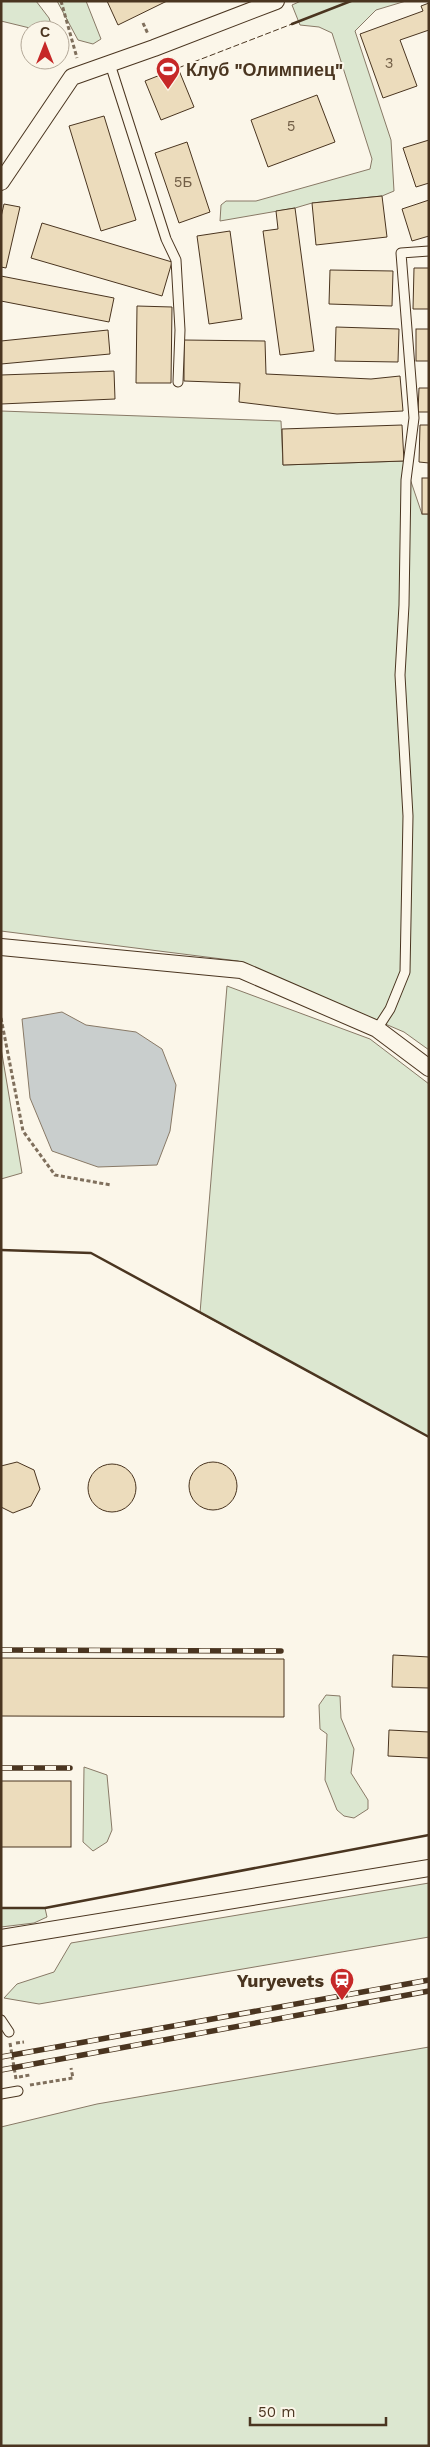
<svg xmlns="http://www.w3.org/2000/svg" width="430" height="2447" font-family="'Work Sans',sans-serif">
	<rect width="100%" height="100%" fill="#fbf6e9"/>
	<g fill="#dce7d0" stroke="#887966">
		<polygon points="1,1 36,1 49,18 53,30 38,30 1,21"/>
		<polygon points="57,1 86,1 101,39 93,44 78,40"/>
		<polygon points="301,1 406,1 376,10 355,31 391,140 394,191 382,196 312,203 295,208 220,221 221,205 226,201 256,201 370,169 372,159 332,33 319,27 300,25 292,5"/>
		<polygon points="1,411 281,421 283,465 404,461 422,514 429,514 429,1050 404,1032 238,961 1,931"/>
		<polygon points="227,986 370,1039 429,1084 429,1437 200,1313"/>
		<polygon points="1,1048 22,1173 1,1179"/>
		<polygon points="326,1695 340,1696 341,1718 354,1749 351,1773 368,1800 368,1809 354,1818 344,1816 337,1810 325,1780 327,1734 320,1729 319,1705"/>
		<polygon points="84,1767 107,1775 112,1830 107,1842 93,1851 83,1842"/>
		<polygon points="429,1883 429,1937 39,2004 4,1998 17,1984 54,1972 71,1943"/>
		<polygon points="1,1908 45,1908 47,1917 34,1923 1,1927"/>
		<polygon points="429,2047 429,2446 1,2446 1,2127 97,2104"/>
	</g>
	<polygon fill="#c9cecd" stroke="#887966" points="62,1012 86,1025 136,1032 162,1049 176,1085 170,1131 157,1165 98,1167 52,1151 30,1098 22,1019"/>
	<g fill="#ecdcbc" stroke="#4a3520">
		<polygon points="107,1 167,1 118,25"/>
		<polygon points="429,3 429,30 400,40 417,86 383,98 360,34 423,11 421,6"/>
		<polygon points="178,68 194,107 161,120 145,81"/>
		<polygon points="317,95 335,142 268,167 251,120"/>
		<polygon points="104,116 136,220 101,231 69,126"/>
		<polygon points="429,140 429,183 416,187 403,148"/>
		<polygon points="187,142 210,212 179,223 155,153"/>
		<polygon points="382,196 387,237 316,245 312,203"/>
		<polygon points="429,200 429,236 412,241 402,209"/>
		<polygon points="4,204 20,207 6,268 1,267 1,217"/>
		<polygon points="295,208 314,351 280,355 263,231 278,229 276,211"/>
		<polygon points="42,223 172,262 162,296 31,258"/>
		<polygon points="230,231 242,319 209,324 197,236"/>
		<polygon points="414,268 429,268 429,309 413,309"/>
		<polygon points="330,270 393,271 392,306 329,304"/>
		<polygon points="1,276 114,298 109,322 1,301"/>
		<polygon points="137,306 172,307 171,383 136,383"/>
		<polygon points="336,327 399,329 398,362 335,361"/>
		<rect x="416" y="329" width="13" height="32"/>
		<polygon points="108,330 110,354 1,364 1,341"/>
		<polygon points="184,340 265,341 266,374 371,379 400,376 403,411 337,414 239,402 240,383 184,381"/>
		<polygon points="114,371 115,399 1,404 1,375"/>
		<polygon points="419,388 429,388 429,412 418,412"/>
		<polygon points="402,425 404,461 283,465 282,429"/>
		<polygon points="420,425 429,425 429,463 419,462"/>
		<rect x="422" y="478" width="7" height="36"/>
		<circle cx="213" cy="1486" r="24"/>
		<polygon points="17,1462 34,1470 40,1489 31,1506 13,1513 1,1507 1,1466"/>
		<circle cx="112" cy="1488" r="24"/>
		<polygon points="393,1655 429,1657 429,1688 392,1687"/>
		<polygon points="1,1658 284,1659 284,1717 1,1716"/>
		<polygon points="389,1730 429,1732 429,1758 388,1756"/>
		<rect x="1" y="1781" width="70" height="66"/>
	</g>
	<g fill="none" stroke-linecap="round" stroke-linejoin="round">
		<defs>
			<g id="service">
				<polyline points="110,64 166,239 176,260 180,330 178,382"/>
				<polyline points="377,1029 390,1009 405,972 408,816 400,675 404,605 406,480 414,418 401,253 429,251"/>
				<polyline points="1,2020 9,2032"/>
				<polyline points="1,2094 18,2091"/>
			</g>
			<g id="minor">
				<polyline points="1,182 72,77 154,48 276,1"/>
				<polyline points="1,947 241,970 377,1029 429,1068"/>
				<polyline points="1,1938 429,1868"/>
			</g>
		</defs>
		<use href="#service" stroke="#4a3520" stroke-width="11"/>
		<use href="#minor" stroke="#4a3520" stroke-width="18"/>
		<g stroke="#7f6f5c" stroke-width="3" stroke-dasharray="4 2.5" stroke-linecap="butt">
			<polyline points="61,1 77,58"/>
			<polyline points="143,23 148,34"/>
			<polyline points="1,1018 23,1131 55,1175 111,1185"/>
			<polyline points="10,2043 16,2079"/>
			<polyline points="16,2043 24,2042"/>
			<polyline points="19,2077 30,2075"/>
			<polyline points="30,2085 73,2078 71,2068"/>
		</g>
		<use href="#service" stroke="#fbf6e9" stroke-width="9"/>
		<use href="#minor" stroke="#fbf6e9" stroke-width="16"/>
		<defs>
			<g id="rail">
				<polyline points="1,1650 281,1651"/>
				<polyline points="1,1768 70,1768"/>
				<polyline points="1,2057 429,1980"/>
				<polyline points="1,2070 429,1991"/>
			</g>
		</defs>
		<use href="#rail" stroke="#4a3520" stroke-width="5.5"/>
		<use href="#rail" stroke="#fbf6e9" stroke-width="4" stroke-dasharray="11" stroke-linecap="butt"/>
		<polyline stroke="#4a3520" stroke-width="1" stroke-dasharray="6 2.5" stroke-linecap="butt" points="178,68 292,24"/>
		<g stroke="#4a3520" stroke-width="2.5">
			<polyline points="292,24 351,1"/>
			<polyline points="1,1250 91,1253 429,1437"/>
			<polyline points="1,1908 45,1908 429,1835"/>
		</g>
	</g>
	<defs>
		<symbol id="stadium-pin" viewBox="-11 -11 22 30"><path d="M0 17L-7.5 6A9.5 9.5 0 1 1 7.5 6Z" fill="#c62828" stroke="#fbf6e9"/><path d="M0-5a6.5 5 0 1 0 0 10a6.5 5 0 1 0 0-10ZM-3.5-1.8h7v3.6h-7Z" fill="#fff"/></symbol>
		<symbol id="station-pin" viewBox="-11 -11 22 30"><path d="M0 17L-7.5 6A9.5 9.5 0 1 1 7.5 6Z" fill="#c62828" stroke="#fbf6e9"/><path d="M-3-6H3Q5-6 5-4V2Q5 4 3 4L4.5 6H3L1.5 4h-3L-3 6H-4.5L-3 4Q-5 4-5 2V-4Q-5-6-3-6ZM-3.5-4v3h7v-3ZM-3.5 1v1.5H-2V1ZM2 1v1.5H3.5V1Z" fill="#fff"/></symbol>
	</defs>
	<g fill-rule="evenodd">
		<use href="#stadium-pin" x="154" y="55" width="28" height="38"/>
		<use href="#station-pin" x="328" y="1966" width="28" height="38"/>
	</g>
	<g text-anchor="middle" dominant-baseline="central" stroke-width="4" stroke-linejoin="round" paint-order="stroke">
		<g font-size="15" fill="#725f47">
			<text x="389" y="63">3</text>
			<text x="291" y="126">5</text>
			<text x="183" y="182">5Б</text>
		</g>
		<g font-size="18" font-weight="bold" fill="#4a3520" stroke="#fbf6e9" text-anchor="start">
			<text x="186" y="69">Клуб "Олимпиец"</text>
			<text x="324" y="1980" text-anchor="end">Yuryevets</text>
		</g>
	</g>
	<rect width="430" height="2447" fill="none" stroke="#4a3520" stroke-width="5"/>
	<g transform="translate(45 45)"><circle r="24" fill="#fbf6e9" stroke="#b4a999"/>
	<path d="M0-4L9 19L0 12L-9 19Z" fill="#c62828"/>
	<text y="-8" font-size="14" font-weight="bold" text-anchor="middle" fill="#4a3520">С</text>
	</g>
	<path d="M250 2417v8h136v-8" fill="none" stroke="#4a3520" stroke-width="2.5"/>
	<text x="258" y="2417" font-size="15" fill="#4a3520" stroke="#fbf6e9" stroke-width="4" paint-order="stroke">50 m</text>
</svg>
